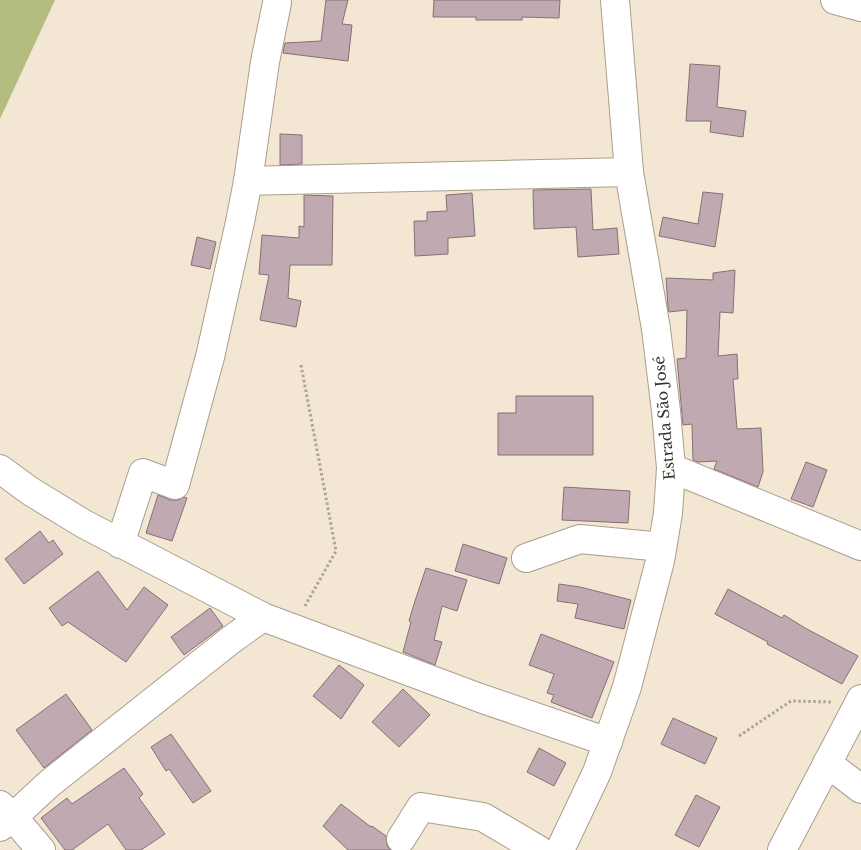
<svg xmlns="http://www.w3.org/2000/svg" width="861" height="850" font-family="'Libre Baskerville',serif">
	<rect width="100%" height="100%" fill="#f3e6d2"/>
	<polygon fill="#b4bd80" points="0,0 55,0 0,119"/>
	<g fill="#c1a9b1" stroke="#866f76">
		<polygon points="326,0 348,0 342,24 352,25 348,61 283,53 285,43 321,41"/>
		<polygon points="434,0 560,0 559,18 522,17 522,20 476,20 476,17 433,17"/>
		<polygon points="690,64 720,66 717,107 746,111 743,137 710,132 711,121 686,121"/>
		<polygon points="280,134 302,135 302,164 280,165"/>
		<polygon points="591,189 593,230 617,228 619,254 578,257 576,227 534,229 533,190"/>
		<polygon points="703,192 723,194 715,247 659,236 663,217 698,224"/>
		<polygon points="472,193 475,236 448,238 448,254 415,256 414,221 427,221 427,212 447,211 446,195"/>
		<polygon points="304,195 333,196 332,265 290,265 288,298 301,301 296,327 260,320 269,275 259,274 262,235 299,238 299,226 304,227"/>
		<polygon points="197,237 216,242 210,269 191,265"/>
		<polygon points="735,270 733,313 720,312 718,356 737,354 738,379 733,379 737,429 761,428 763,472 758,487 714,469 717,461 698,462 693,460 692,424 683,425 677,359 686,358 687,310 669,312 668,308 666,278 713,280 713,273"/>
		<polygon points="516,396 593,396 593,455 498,455 498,413 516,413"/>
		<polygon points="806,462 827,470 813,507 791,499"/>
		<polygon points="564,487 630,491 628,523 562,520"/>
		<polygon points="158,495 170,500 178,500 184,497 187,498 172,541 146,533"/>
		<polygon points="40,531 49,543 53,540 63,554 24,584 5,559"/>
		<polygon points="463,544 507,558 499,584 455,571"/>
		<polygon points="426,568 467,580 457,611 442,606 434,640 442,642 435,665 403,652 411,622 409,621 414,604"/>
		<polygon points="98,571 127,610 144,587 168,605 126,662 68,622 62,626 49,608"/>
		<polygon points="559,584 580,587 631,600 624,629 575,618 578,604 557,601"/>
		<polygon points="728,589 782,618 784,615 805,628 858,656 842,684 784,653 767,644 768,642 715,614"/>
		<polygon points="210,608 223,626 184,655 171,637"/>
		<polygon points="541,634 614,662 592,718 551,702 554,695 547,693 554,674 529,665"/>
		<polygon points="339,665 364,685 341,719 313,696"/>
		<polygon points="403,689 430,715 399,747 372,722"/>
		<polygon points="66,694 92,730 44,768 16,730"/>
		<polygon points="673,718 717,738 705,764 661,744"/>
		<polygon points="171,734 211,791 193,803 169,769 166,771 151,747"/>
		<polygon points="539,748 566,763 554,786 527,772"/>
		<polygon points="124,768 143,794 139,798 165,834 141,850 126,850 108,824 72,850 65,850 41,818 67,798 72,804"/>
		<polygon points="696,795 720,807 699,847 675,835"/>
		<polygon points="341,804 371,827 372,826 386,836 387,846 391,850 348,850 323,826"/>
	</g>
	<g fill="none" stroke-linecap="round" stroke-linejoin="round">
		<defs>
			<g id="minor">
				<polyline points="835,0 861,7"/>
				<polyline points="248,181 629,172"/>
				<polyline points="671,468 861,546"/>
				<polyline points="0,469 30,491 84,524 263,617 480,698 608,742"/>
				<polyline points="120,544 143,473 175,485 210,357 240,222 248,181 265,62 277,3"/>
				<polyline points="526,558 580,539 662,547"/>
				<polyline points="827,763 861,789"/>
				<polyline points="0,805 13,817 41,850"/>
				<polyline points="0,827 13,817 50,783 232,639 263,617"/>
				<polyline points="401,839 421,807 483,817 539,850"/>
				<polyline points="560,850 597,772 627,687 660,561 668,513 671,468 666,411 656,329 629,172 615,0"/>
				<polyline points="782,850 861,699"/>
			</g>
		</defs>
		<use href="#minor" stroke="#aa9e8c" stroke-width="30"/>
		<g stroke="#aea495" stroke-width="3" stroke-dasharray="2.5 2.5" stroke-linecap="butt">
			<polyline points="301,365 336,551 305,606"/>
			<polyline points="739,736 791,701 831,702"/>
		</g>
		<use href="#minor" stroke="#fff" stroke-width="28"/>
	</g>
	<g text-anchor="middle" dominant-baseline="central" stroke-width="4.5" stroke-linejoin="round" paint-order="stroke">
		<g font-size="15" fill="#37322b" stroke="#fff">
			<text transform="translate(664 418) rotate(-95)">Estrada São José</text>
		</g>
	</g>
</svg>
